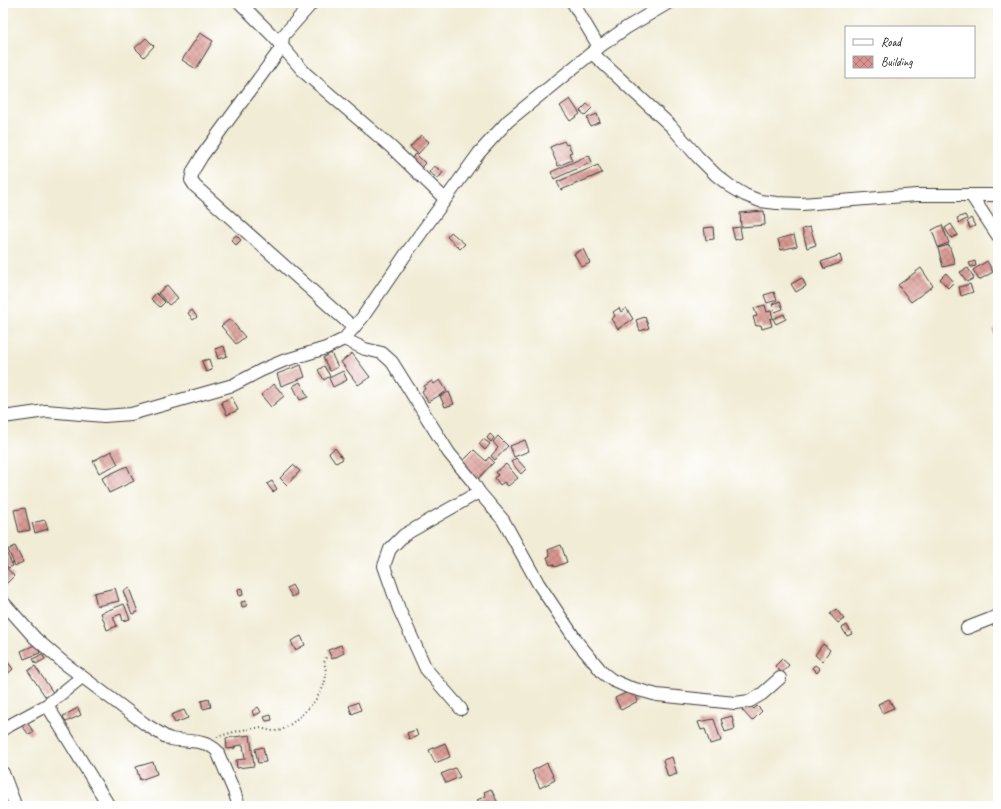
<svg xmlns="http://www.w3.org/2000/svg" width="1001" height="809" font-family="Caveat,sans-serif">
	<defs>
		<pattern id="building-cross-hatch" width="8" height="8" patternUnits="userSpaceOnUse"><rect width="8" height="8" fill="#d9948f"/><path d="M0 0l8 8M0 8l8-8" fill="none" stroke="#af7874"/></pattern>
	</defs>
	<rect width="100%" height="100%" fill="#fff"/>
	<filter id="ink" filterUnits="userSpaceOnUse"><feTurbulence type="fractalNoise" baseFrequency=".025" numOctaves="2"/><feDisplacementMap in="SourceGraphic" scale="8" xChannelSelector="R" yChannelSelector="G"/><feConvolveMatrix kernelMatrix="1 2 1 2 8 2 1 2 1" color-interpolation-filters="sRGB"/></filter>
	<filter id="wash" filterUnits="userSpaceOnUse"><feTurbulence type="fractalNoise" baseFrequency=".012" numOctaves="4" result="noise"/><feDisplacementMap in="SourceGraphic" scale="16" xChannelSelector="R" yChannelSelector="G"/><feGaussianBlur stdDeviation="0.9" result="paint"/><feColorMatrix in="noise" values="0 0 0 0 0 0 0 0 0 0 0 0 0 0 0 0 0 1.4 0 .05"/><feComposite in="paint" operator="in"/></filter>
	<g filter="url(#wash)">
		<rect width="100%" height="100%" fill="#f1ecd5"/>
		<g id="blocks">
			<g fill="url(#building-cross-hatch)">
				<polygon points="200,33 213,41 196,69 182,60"/>
				<polygon points="146,38 154,46 144,57 135,48"/>
				<polygon points="570,99 580,114 570,121 560,106"/>
				<polygon points="587,104 592,108 585,115 580,111"/>
				<polygon points="597,114 600,122 590,126 587,118"/>
				<polygon points="421,135 429,142 418,154 410,147"/>
				<polygon points="564,141 566,145 568,144 572,152 569,153 572,160 558,166 550,147"/>
				<polygon points="416,154 425,163 421,168 411,159"/>
				<polygon points="589,155 592,162 554,179 551,172"/>
				<polygon points="598,165 602,173 561,190 557,182"/>
				<polygon points="434,166 443,172 438,179 429,172"/>
				<polygon points="764,211 765,225 741,227 740,213"/>
				<polygon points="965,215 967,219 959,223 957,218"/>
				<polygon points="971,218 975,226 970,228 967,221"/>
				<polygon points="951,224 958,235 951,238 945,228"/>
				<polygon points="942,225 949,243 938,247 932,230"/>
				<polygon points="713,227 714,239 706,240 704,228"/>
				<polygon points="740,227 742,238 735,240 732,228"/>
				<polygon points="810,227 816,245 807,248 802,229"/>
				<polygon points="451,232 465,244 460,249 447,237"/>
				<polygon points="236,235 241,240 236,245 231,240"/>
				<polygon points="794,235 797,246 781,250 778,239"/>
				<polygon points="949,245 955,264 943,267 938,248"/>
				<polygon points="583,249 590,263 582,267 574,254"/>
				<polygon points="840,255 842,262 824,269 821,262"/>
				<polygon points="975,261 976,266 971,267 969,263"/>
				<polygon points="987,261 993,272 979,280 973,270"/>
				<polygon points="921,268 933,286 911,302 898,285"/>
				<polygon points="968,268 974,278 967,282 960,272"/>
				<polygon points="946,273 954,282 948,288 940,279"/>
				<polygon points="802,278 806,286 796,292 791,284"/>
				<polygon points="970,284 973,292 961,296 959,287"/>
				<polygon points="167,285 178,298 169,305 158,293"/>
				<polygon points="774,292 777,300 767,303 764,295"/>
				<polygon points="156,293 165,302 160,307 151,299"/>
				<polygon points="780,301 783,309 775,312 772,304"/>
				<polygon points="765,305 767,312 771,311 773,318 770,319 772,326 762,329 761,325 756,326 753,317 757,316 754,308"/>
				<polygon points="619,308 621,312 626,308 633,319 618,329 611,319 615,316 613,312"/>
				<polygon points="192,310 197,317 193,320 188,313"/>
				<polygon points="784,314 786,319 776,324 773,319"/>
				<polygon points="645,317 649,328 640,331 636,320"/>
				<polygon points="230,319 245,337 236,344 221,326"/>
				<polygon points="998,326 998,338 993,330"/>
				<polygon points="224,346 227,356 218,359 215,349"/>
				<polygon points="331,353 338,367 330,371 323,358"/>
				<polygon points="352,353 370,377 358,385 341,362"/>
				<polygon points="209,359 212,370 206,372 202,361"/>
				<polygon points="301,365 305,377 281,386 277,374"/>
				<polygon points="324,366 330,376 324,380 318,370"/>
				<polygon points="343,371 347,380 333,387 329,378"/>
				<polygon points="440,380 447,391 428,402 422,391 425,389 424,386 432,381 434,384"/>
				<polygon points="300,382 308,397 300,400 293,386"/>
				<polygon points="274,384 284,396 271,407 261,395"/>
				<polygon points="449,392 454,404 445,407 440,396"/>
				<polygon points="232,397 238,410 227,415 221,402"/>
				<polygon points="490,434 494,438 491,442 487,438"/>
				<polygon points="498,436 508,446 495,460 491,456 498,448 493,442"/>
				<polygon points="483,439 490,444 485,450 479,444"/>
				<polygon points="525,440 529,451 514,457 510,446"/>
				<polygon points="335,448 343,459 336,463 329,453"/>
				<polygon points="474,450 486,461 489,457 494,462 478,479 461,463"/>
				<polygon points="111,451 118,464 99,473 93,461"/>
				<polygon points="516,458 526,469 521,474 511,462"/>
				<polygon points="506,464 518,478 508,486 504,482 500,485 495,478 498,475 496,472"/>
				<polygon points="293,465 300,471 287,485 280,478"/>
				<polygon points="127,466 134,481 109,493 102,478"/>
				<polygon points="272,481 277,489 273,492 267,484"/>
				<polygon points="25,508 30,530 19,532 14,510"/>
				<polygon points="45,520 48,529 35,533 32,523"/>
				<polygon points="561,545 567,562 555,567 553,564 550,565 547,557 550,556 548,550"/>
				<polygon points="15,546 23,562 15,566 8,550"/>
				<polygon points="6,552 13,566 8,568 3,559 3,553"/>
				<polygon points="3,564 14,576 5,585 3,582"/>
				<polygon points="292,585 297,594 292,597 287,588"/>
				<polygon points="115,588 119,601 97,606 94,593"/>
				<polygon points="129,588 138,612 132,614 123,591"/>
				<polygon points="242,588 243,595 239,596 238,589"/>
				<polygon points="246,601 247,606 242,607 241,602"/>
				<polygon points="124,604 130,619 123,621 121,614 113,617 117,626 107,630 101,613"/>
				<polygon points="836,609 844,619 838,623 830,614"/>
				<polygon points="847,625 852,634 847,636 842,628"/>
				<polygon points="301,636 305,645 295,650 291,641"/>
				<polygon points="37,644 40,653 24,659 21,651"/>
				<polygon points="823,644 830,650 822,661 815,655"/>
				<polygon points="341,645 344,653 332,659 328,650"/>
				<polygon points="42,654 45,659 36,664 33,659"/>
				<polygon points="782,659 789,665 782,673 775,666"/>
				<polygon points="7,661 13,669 3,678 3,664"/>
				<polygon points="815,665 820,669 817,673 812,668"/>
				<polygon points="35,666 54,694 47,699 28,671"/>
				<polygon points="632,690 638,701 621,710 615,698"/>
				<polygon points="209,699 211,707 203,709 201,701"/>
				<polygon points="889,699 894,708 882,713 878,704"/>
				<polygon points="358,702 361,710 352,714 349,706"/>
				<polygon points="749,704 754,709 757,706 762,711 752,721 742,710"/>
				<polygon points="258,707 261,712 254,716 252,711"/>
				<polygon points="78,708 81,715 66,722 63,716"/>
				<polygon points="184,710 188,718 175,723 171,715"/>
				<polygon points="271,715 272,720 266,721 264,717"/>
				<polygon points="732,716 735,729 725,732 721,719"/>
				<polygon points="714,719 721,741 710,744 705,729 701,730 698,722"/>
				<polygon points="25,720 34,732 29,735 20,723"/>
				<polygon points="416,730 418,736 409,739 407,733"/>
				<polygon points="250,735 254,766 237,768 236,760 245,759 243,745 235,746 235,748 227,749 226,738"/>
				<polygon points="445,743 450,757 435,763 429,750"/>
				<polygon points="263,747 266,762 258,763 255,749"/>
				<polygon points="672,757 677,774 668,777 663,760"/>
				<polygon points="153,762 157,774 140,780 136,767"/>
				<polygon points="547,763 555,780 540,788 532,771"/>
				<polygon points="455,768 460,777 446,783 441,774"/>
				<polygon points="491,789 499,805 480,806 477,800 486,796 484,792"/>
			</g>
		</g>
	</g>
	<g filter="url(#ink)">
		<use href="#blocks" fill-opacity="0" stroke="#3c3b38" stroke-width="1"/>
		<g fill="none" stroke-linecap="round" stroke-linejoin="round">
			<defs>
				<g id="street">
					<polyline points="240,3 273,36 305,73 391,147 445,199"/>
					<polyline points="312,3 283,36 282,47 202,156 193,171 191,180 195,186 354,328"/>
					<polyline points="573,3 599,47"/>
					<polyline points="592,53 671,126 697,156 716,175 730,186 745,195 760,201 777,203 802,204 917,195 998,195"/>
					<polyline points="971,195 998,236"/>
					<polyline points="344,339 365,349 382,353 392,362 449,453 473,482 479,492 404,535 390,549 384,566 399,609 426,669 461,709"/>
					<polyline points="3,417 46,411 104,416 131,414 233,385 262,370 283,361 326,348 344,339 362,318 408,251 479,153 508,121 599,47 626,28 668,3"/>
					<polyline points="479,492 503,520 538,583 578,643 603,673 612,680 628,687 657,695 735,703 750,701 762,694 780,678"/>
					<path d="M 3,602 L 35,638 L 64,663 L 145,724 L 166,737 L 171,739 C 186,742 206,739 217,751 L 234,791 L 239,806"/>
					<polyline points="967,628 998,616"/>
					<polyline points="82,677 47,705 109,806"/>
					<polyline points="3,729 47,705"/>
					<polyline points="3,773 14,802"/>
				</g>
			</defs>
			<use href="#street" stroke="#3c3b38" stroke-width="14"/>
			<path stroke="#3c3b38" stroke-width="2" stroke-dasharray="1 3" stroke-linecap="butt" d="M 217,737 C 230,733 246,728 259,728 C 267,729 273,733 281,730 C 287,728 293,722 298,718 C 313,705 332,684 324,663 L 326,657"/>
			<use href="#street" stroke="#fff" stroke-width="12"/>
		</g>
	</g>
	<rect width="1001" height="809" fill="none" stroke="#fff" stroke-width="16"/>
	<rect x="845" y="26" width="130" height="52" fill="#ffffff" stroke="#a4a4a4"/>
	<rect x="853" y="39" width="20" height="6" fill="#ffffff" stroke="#a4a4a4"/>
	<text x="881" y="46" font-size="12" fill="#1c1c1c">Road</text>
	<rect x="853" y="56" width="20" height="12" fill="url(#building-cross-hatch)" stroke="#a4a4a4"/>
	<text x="881" y="66" font-size="12" fill="#1c1c1c">Building</text>
</svg>
